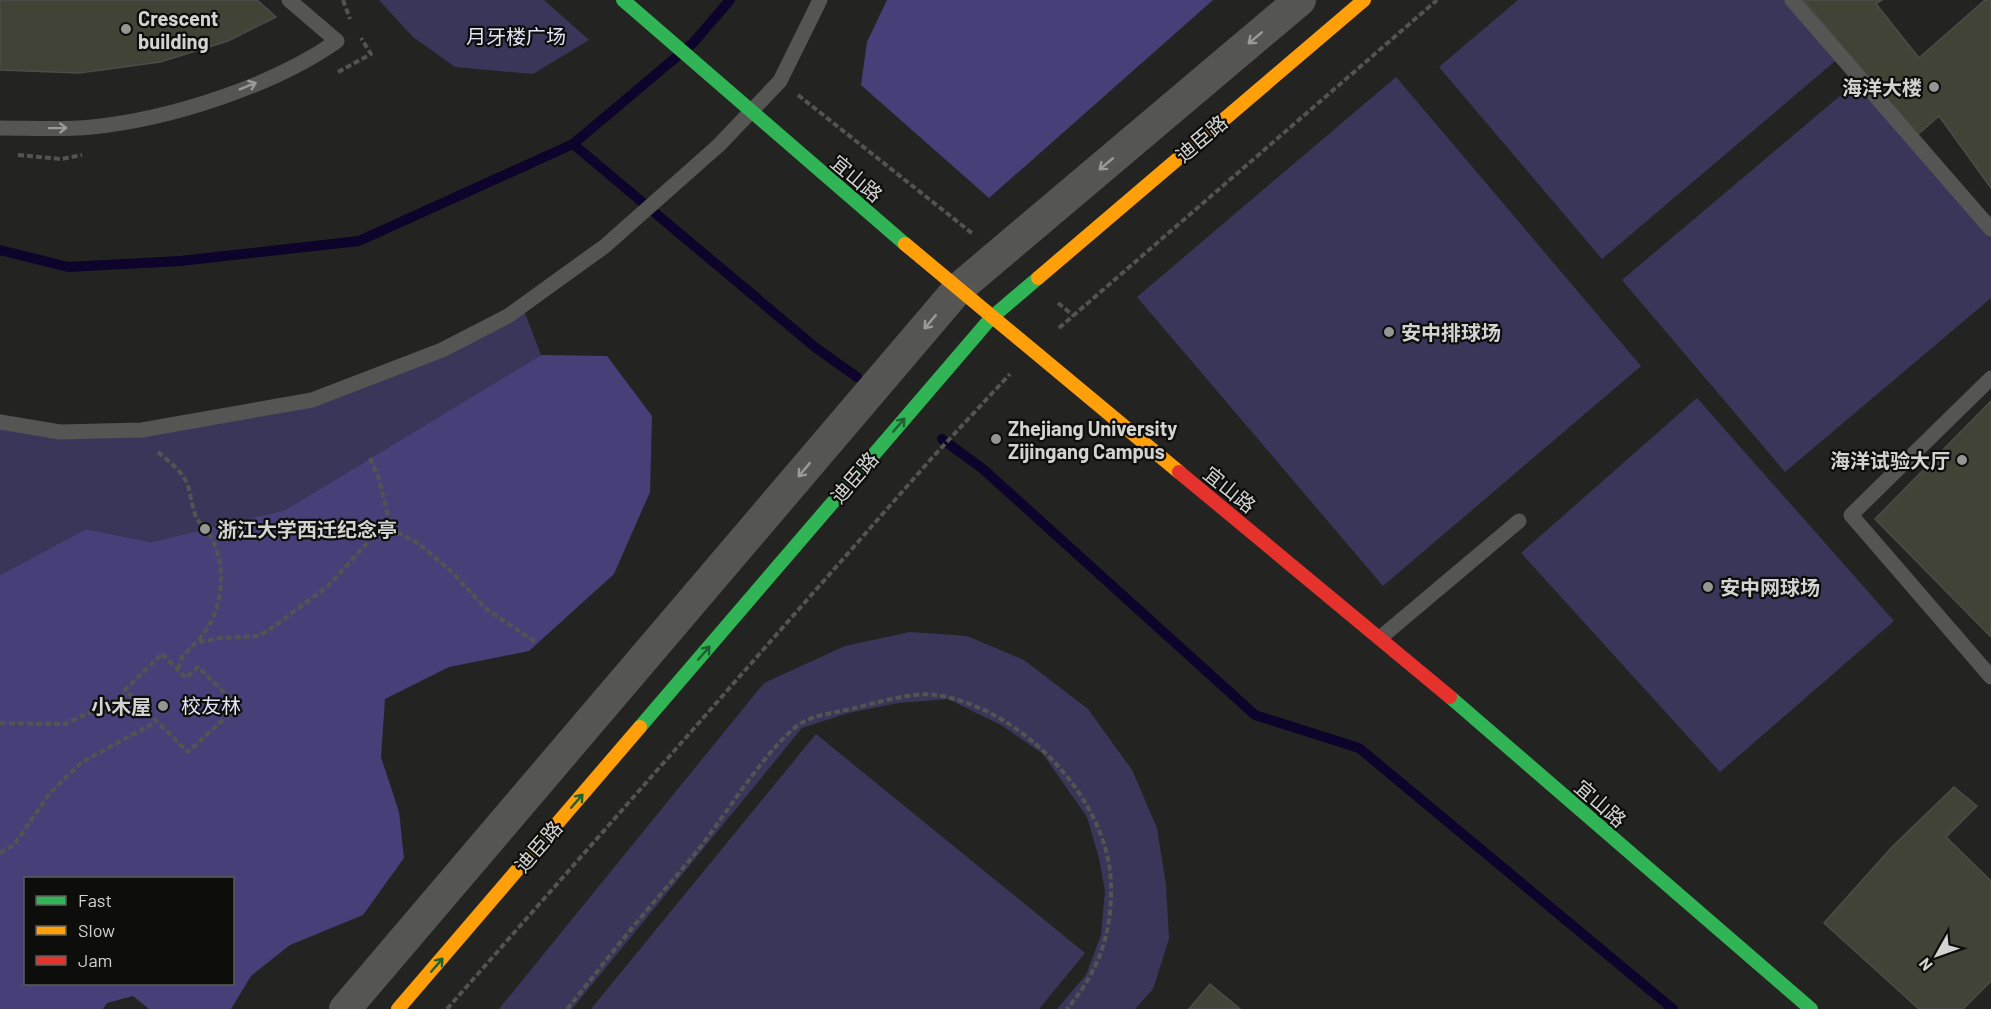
<svg xmlns="http://www.w3.org/2000/svg" width="1991" height="1009" font-family="Barlow,'Noto Sans SC',sans-serif">
	<rect width="100%" height="100%" fill="#232421"/>
	<g fill="#3a365a">
		<polygon points="379,0 544,0 589,40 533,74 455,67 413,37"/>
		<polygon points="1518,0 1792,0 1840,57 1602,259 1439,67"/>
		<polygon points="1396,77 1641,366 1383,586 1137,297"/>
		<polygon points="1861,78 1991,232 1991,298 1785,472 1622,280"/>
		<polygon points="522,305 541,355 285,510 151,542 86,529 0,575 0,422 142,430 312,400 374,377"/>
		<polygon points="1697,398 1894,621 1720,772 1521,553"/>
		<polygon points="910,632 967,636 1024,660 1088,709 1132,770 1157,828 1166,885 1169,939 1153,989 1135,1009 1057,1009 1086,975 1101,935 1105,891 1099,858 1087,817 1043,754 1001,725 948,699 898,703 848,713 802,728 572,1009 499,1009 764,683 845,646"/>
		<polygon points="816,734 1085,953 1039,1009 591,1009"/>
	</g>
	<g fill="#473f78" fill-rule="evenodd">
		<polygon points="887,0 1213,0 989,198 861,85 867,42"/>
		<path d="M 541,355 L 607,356 L 652,416 L 650,492 L 614,574 L 529,651 L 449,667 L 385,699 L 381,757 L 399,812 L 404,858 L 363,915 L 290,945 L 251,976 L 231,1009 L 149,1009 L 133,996 L 107,1003 L 103,1009 L 0,1009 L 0,575 L 86,529 L 151,542 L 285,510 ZM 232,878 L 232,984 L 26,984 L 26,878 Z"/>
	</g>
	<g fill="none" stroke-linecap="round" stroke-linejoin="round">
		<g stroke="#0e032a" stroke-width="10">
			<polyline points="573,144 816,348 857,377"/>
			<polyline points="0,250 68,267 180,261 359,241 573,144 693,43 730,0"/>
			<polyline points="942,439 983,469 1255,715 1359,748 1673,1009"/>
		</g>
	</g>
	<g fill="#404336" stroke="#4c4d4a" stroke-width="1.5">
		<polygon points="0,0 257,0 276,17 228,41 160,62 79,73 0,70"/>
		<polygon points="1803,0 1882,0 1876,4 1919,58 1985,0 1991,0 1991,188 1939,116 1917,135"/>
		<polygon points="1991,401 1991,637 1875,519"/>
		<polygon points="1954,787 1977,806 1946,837 1991,881 1991,981 1963,1009 1919,1009 1824,923 1892,847"/>
		<polygon points="1210,984 1240,1009 1189,1009"/>
	</g>
	<g fill="none" stroke-linecap="round" stroke-linejoin="round">
		<g stroke="#535452" stroke-width="4" stroke-dasharray="6 3" stroke-linecap="butt">
			<polyline points="343,0 350,19"/>
			<polyline points="338,72 371,54 361,38"/>
			<polyline points="798,95 973,234"/>
			<polyline points="18,155 61,159 82,155"/>
			<polyline points="1058,303 1074,316"/>
			<polyline points="1059,328 1437,0"/>
			<path d="M 158,452 C 169,462 183,471 188,486 C 191,496 192,507 196,517 C 199,524 207,529 210,535 C 229,568 223,616 196,642"/>
			<polyline points="370,458 379,479 391,529 416,542 451,571 485,608 537,643"/>
			<polygon points="162,654 186,678 198,667 238,706 188,752 125,690"/>
			<polyline points="178,669 182,657 195,643 220,638 259,636 276,625 328,586 372,538 391,529"/>
			<polyline points="0,723 65,724 129,694"/>
			<polyline points="0,853 14,845 50,793 82,762 156,722"/>
			<polyline points="447,1009 931,459 1010,374"/>
			<path d="M 567,1009 C 588,984 607,958 628,933 C 653,902 680,873 705,841 C 727,812 775,736 805,721 C 819,714 839,712 855,708 C 876,703 915,691 936,695 C 1020,707 1110,799 1111,886 C 1112,935 1098,972 1067,1009"/>
		</g>
		<g stroke="#555553" stroke-width="15">
			<polyline points="1792,0 1991,229"/>
			<path d="M 0,128 C 30,128 62,130 92,127 C 170,119 273,86 337,41 L 289,0"/>
			<polyline points="1991,378 1851,515 1991,677"/>
			<polyline points="0,422 60,432 142,430 312,400 442,350 508,316 605,246 719,145 780,81 820,0"/>
			<polyline points="1380,638 1519,521"/>
		</g>
		<polyline stroke="#555553" stroke-width="32" points="345,1009 958,289 1300,0"/>
		<g stroke="#30b455" stroke-width="14">
			<polyline points="623,0 905,244"/>
			<polyline points="1450,697 1811,1009"/>
			<polyline points="640,727 991,318 1038,278"/>
		</g>
		<g stroke="#ff9f0a" stroke-width="14">
			<polyline points="905,244 1179,472"/>
			<polyline points="1038,278 1364,0"/>
			<polyline points="398,1009 640,727"/>
		</g>
		<polyline stroke="#e5322d" stroke-width="14" points="1179,472 1450,697"/>
	</g>
	<defs><path id="oneway-shaft" d="M-6 0H5M1.5-3L5.5 0L1.5 3" fill="none" stroke-width="1.6" stroke-linecap="round" stroke-linejoin="round" transform="scale(1.5)"/></defs>
	<g stroke="#9a9b98">
		<use href="#oneway-shaft" transform="translate(1255 38) rotate(140)"/>
		<use href="#oneway-shaft" transform="translate(248 86) rotate(-22)"/>
		<use href="#oneway-shaft" transform="translate(58 128) rotate(-1)"/>
		<use href="#oneway-shaft" transform="translate(1106 164) rotate(140)"/>
		<use href="#oneway-shaft" transform="translate(930 322) rotate(130)"/>
		<use href="#oneway-shaft" transform="translate(804 470) rotate(130)"/>
	</g>
	<g stroke="#1e6130">
		<use href="#oneway-shaft" transform="translate(899 425) rotate(-49)"/>
		<use href="#oneway-shaft" transform="translate(704 653) rotate(-49)"/>
		<use href="#oneway-shaft" transform="translate(577 801) rotate(-49)"/>
		<use href="#oneway-shaft" transform="translate(437 965) rotate(-49)"/>
	</g>
	<g fill="#959693" stroke="#0d0e0c" stroke-width="2">
		<circle cx="126" cy="29" r="6"/>
		<circle cx="1934" cy="87" r="6"/>
		<circle cx="1389" cy="332" r="6"/>
		<circle cx="996" cy="439" r="6"/>
		<circle cx="1962" cy="460" r="6"/>
		<circle cx="205" cy="529" r="6"/>
		<circle cx="1708" cy="587" r="6"/>
		<circle cx="163" cy="706" r="6"/>
	</g>
	<g text-anchor="middle" dominant-baseline="central" stroke-width="4.5" stroke-linejoin="round" paint-order="stroke">
		<g font-size="20" font-weight="bold" fill="#d3d4d1" stroke="#0d0e0c" text-anchor="start">
			<text x="138" y="18">Crescent<tspan x="138" dy="23">building</tspan></text>
			<text x="1922" y="87" text-anchor="end">海洋大楼</text>
			<text x="1401" y="332">安中排球场</text>
			<text x="1008" y="428">Zhejiang University<tspan x="1008" dy="23">Zijingang Campus</tspan></text>
			<text x="1950" y="460" text-anchor="end">海洋试验大厅</text>
			<text x="217" y="529">浙江大学西迁纪念亭</text>
			<text x="1720" y="587">安中网球场</text>
			<text x="151" y="706" text-anchor="end">小木屋</text>
		</g>
		<g font-size="20" fill="#e3e2f6" stroke="#0d0e0c">
			<text x="516" y="36">月牙楼广场</text>
			<text x="211" y="705">校友林</text>
		</g>
		<g font-size="20" fill="#d3d4d1" stroke="#0d0e0c">
			<text transform="translate(1201 138) rotate(-40)">迪臣路</text>
			<text transform="translate(857 178) rotate(40)">宜山路</text>
			<text transform="translate(854 477) rotate(-49)">迪臣路</text>
			<text transform="translate(1230 489) rotate(39)">宜山路</text>
			<text transform="translate(1601 803) rotate(41)">宜山路</text>
			<text transform="translate(538 846) rotate(-49)">迪臣路</text>
		</g>
	</g>
	<rect x="24" y="877" width="210" height="108" fill="#0d0e0c" stroke="#5c5d5b" stroke-width="1.5"/>
	<rect x="36" y="896" width="30" height="9" fill="#30b455" stroke="#5c5d5b" stroke-width="1.5"/>
	<text x="78" y="907" font-size="18" fill="#d3d4d1">Fast</text>
	<rect x="36" y="926" width="30" height="9" fill="#ff9f0a" stroke="#5c5d5b" stroke-width="1.5"/>
	<text x="78" y="937" font-size="18" fill="#d3d4d1">Slow</text>
	<rect x="36" y="956" width="30" height="9" fill="#e5322d" stroke="#5c5d5b" stroke-width="1.5"/>
	<text x="78" y="967" font-size="18" fill="#d3d4d1">Jam</text>
	<g transform="translate(1937 955) rotate(230)" stroke="#0d0e0c" stroke-width="4.5" paint-order="stroke">
	<path d="M0-4.5L10 22L0 15L-10 22Z" fill="#d3d4d1"/>
	<text y="-9" font-size="16" font-weight="bold" text-anchor="middle" fill="#d3d4d1">N</text>
	</g>
</svg>
